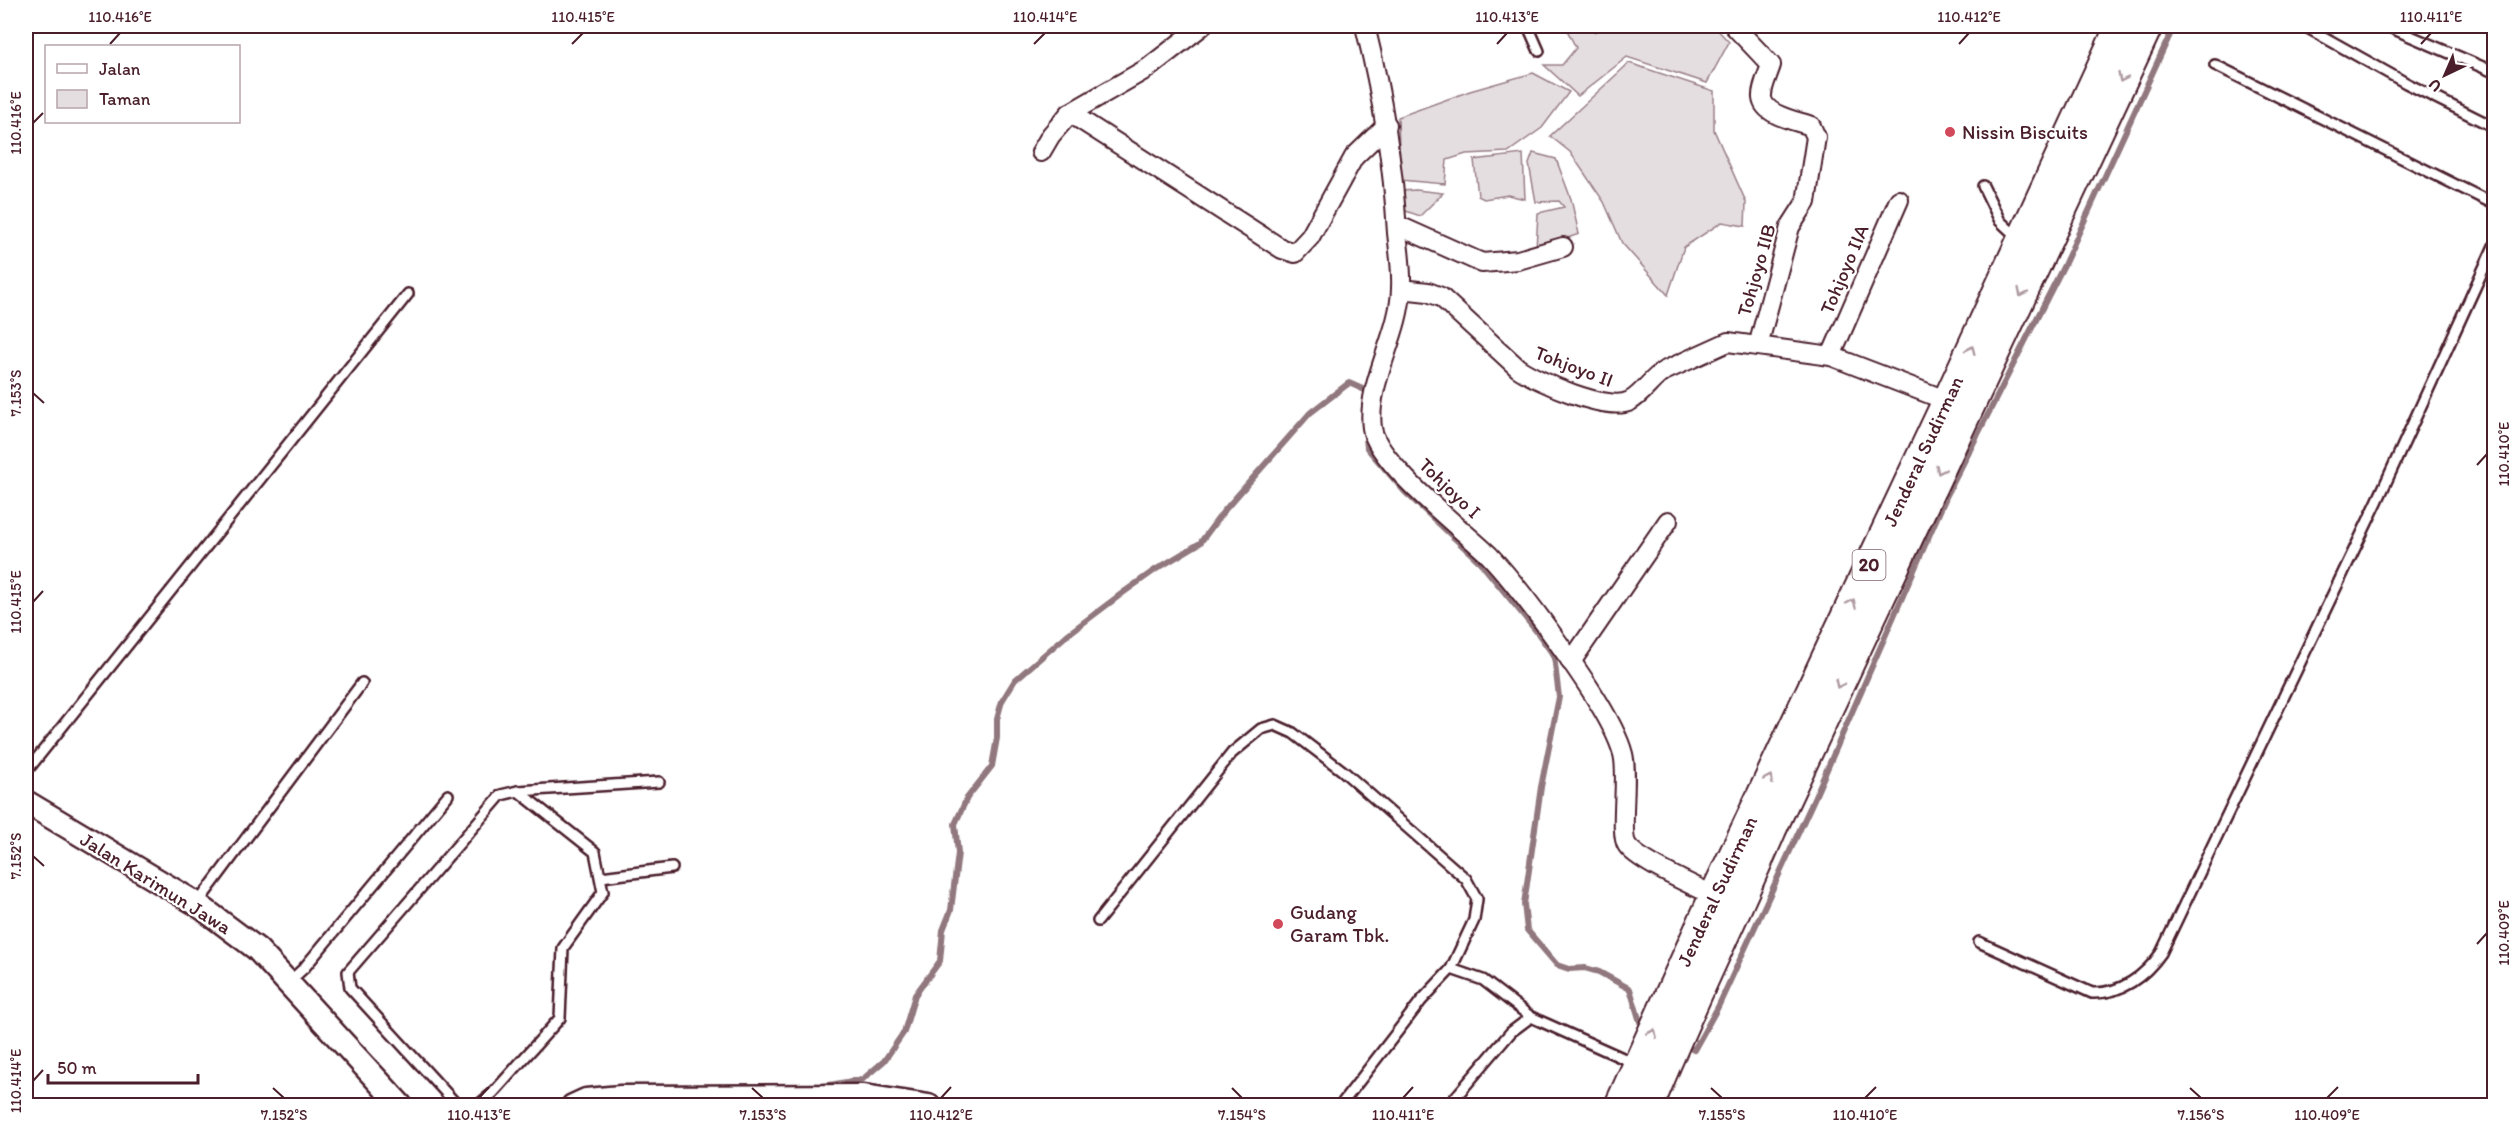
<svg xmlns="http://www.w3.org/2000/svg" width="2520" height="1131" font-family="Itim,sans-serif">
	<rect width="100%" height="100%" fill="#fff"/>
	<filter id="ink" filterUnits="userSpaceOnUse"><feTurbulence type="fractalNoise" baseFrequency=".0167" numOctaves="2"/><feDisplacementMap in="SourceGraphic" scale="12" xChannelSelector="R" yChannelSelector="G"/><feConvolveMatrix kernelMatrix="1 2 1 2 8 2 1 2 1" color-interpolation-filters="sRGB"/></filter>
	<g filter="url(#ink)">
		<g fill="#e5dee0" stroke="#987e86" stroke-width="1.5">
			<polygon points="1573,26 1594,32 1605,26 1714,26 1729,42 1707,83 1627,57 1578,96 1544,65 1562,65 1576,48 1566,28"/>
			<polygon points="1629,63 1714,91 1714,130 1746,202 1745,226 1722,222 1684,247 1668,295 1622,243 1604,202 1570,152 1550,136"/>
			<polygon points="1533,73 1569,92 1542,128 1508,152 1466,154 1447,160 1445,184 1400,180 1398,117 1470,91"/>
			<polygon points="1533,153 1556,159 1571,199 1579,234 1536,249 1538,213 1564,207 1559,201 1536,202 1529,164"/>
			<polygon points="1523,154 1525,199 1508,195 1484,199 1478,196 1474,160"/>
			<polygon points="1416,190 1443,193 1420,216 1400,209 1401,191"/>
		</g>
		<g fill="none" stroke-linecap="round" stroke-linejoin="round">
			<g stroke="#91787e" stroke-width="6">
				<polyline points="1365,427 1367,448 1405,492 1480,562 1537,632 1554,656 1559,697 1541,787 1524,904 1527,930 1557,965 1569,969 1585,968 1599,972 1630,989 1640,1022 1647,1026"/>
				<polyline points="1683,1044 1694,1050 1718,1007 1814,799 1946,497 2064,265 2174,26"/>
				<polyline points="824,1086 863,1079 884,1061 904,1032 915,995 940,961 943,930 951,910 958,853 955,824 967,798 992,766 997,738 997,719 1002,701 1015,680 1067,635 1124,592 1155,570 1200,543 1223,512 1310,413 1349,383 1367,391 1367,396"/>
			</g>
			<defs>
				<g id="service">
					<polyline points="1528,26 1539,51"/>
					<polyline points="2304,26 2406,83 2494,127"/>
					<polyline points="2387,26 2494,72"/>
					<polyline points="2215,65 2494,204"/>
					<polyline points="1983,186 2000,221 2018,238"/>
					<polyline points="26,772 408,294"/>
					<polyline points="518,791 659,782"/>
					<polyline points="601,877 672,868"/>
					<polyline points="197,904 362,683"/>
					<polyline points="1098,921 1232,753 1261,729 1275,725 1293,733 1343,771 1466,879 1477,899 1474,920 1451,969"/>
					<path d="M 1979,942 L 2092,993 C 2121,994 2145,976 2161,953 L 2377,502 L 2494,246"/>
					<polyline points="289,982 304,968 448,795"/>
					<polyline points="458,1106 350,988 348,972 501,795 518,791 595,852 603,892 563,948 560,1018 493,1093 477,1106"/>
					<polyline points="1340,1106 1421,1001 1451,969 1483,980 1531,1017"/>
					<polyline points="1448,1106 1511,1032 1531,1017 1636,1064"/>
				</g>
				<g id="minor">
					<path d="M 1365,26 C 1382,94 1393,162 1397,233 C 1399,251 1402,270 1401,289 C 1400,335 1366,383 1372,428 C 1377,463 1462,529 1489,555 C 1509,576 1527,600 1544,623 C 1567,655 1613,717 1623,754 C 1629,776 1619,833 1627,845 C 1637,861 1695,886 1715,896"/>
					<path d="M 1734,26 L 1771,65 C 1768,75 1761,88 1762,98 C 1764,116 1798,121 1811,126 L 1816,137 L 1806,202 L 1790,227 L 1758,346"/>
					<polyline points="1070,113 1282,249 1295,253 1310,237 1354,157 1387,125"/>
					<polyline points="1041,152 1051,135 1070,113 1148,68 1202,26"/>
					<polyline points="1397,225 1482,263 1518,260 1563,247"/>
					<path d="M 1401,289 L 1428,292 L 1441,297 L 1518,368 C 1537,381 1608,413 1630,401 C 1643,394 1651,379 1664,371 L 1728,342 L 1831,356 L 1948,401"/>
					<polyline points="1831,356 1899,200"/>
					<polyline points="1571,662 1668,521"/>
				</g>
				<g id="tertiary">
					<polyline points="26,802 197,904 257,949 401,1106"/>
					<polyline points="573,1106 586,1100 621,1097 864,1096 929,1106"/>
				</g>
				<g id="trunk">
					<polyline points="1620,1106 1715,896 1948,401 2121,26"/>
					<path d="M 1648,1106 C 1686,1012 1731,922 1771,829 L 2147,26"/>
				</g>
			</defs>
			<use href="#service" stroke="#4a1f2b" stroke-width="14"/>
			<use href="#minor" stroke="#4a1f2b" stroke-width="22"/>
			<use href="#tertiary" stroke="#4a1f2b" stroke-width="27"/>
			<use href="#trunk" stroke="#4a1f2b" stroke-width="34"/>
			<use href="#service" stroke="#fff" stroke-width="9"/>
			<use href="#minor" stroke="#fff" stroke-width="18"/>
			<use href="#tertiary" stroke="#fff" stroke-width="22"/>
			<use href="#trunk" stroke="#fff" stroke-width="30"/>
		</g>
		<defs><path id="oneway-chevron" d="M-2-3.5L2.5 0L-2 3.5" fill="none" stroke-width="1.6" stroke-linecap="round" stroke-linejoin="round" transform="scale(1.5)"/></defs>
		<g stroke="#ae9aa0">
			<use href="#oneway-chevron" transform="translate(2122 78) rotate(115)"/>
			<use href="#oneway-chevron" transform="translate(2022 293) rotate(115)"/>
			<use href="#oneway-chevron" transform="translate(1971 350) rotate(-66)"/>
			<use href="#oneway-chevron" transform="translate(1940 470) rotate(115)"/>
			<use href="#oneway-chevron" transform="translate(1852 603) rotate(-65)"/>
			<use href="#oneway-chevron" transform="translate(1839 684) rotate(115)"/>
			<use href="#oneway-chevron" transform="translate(1769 779) rotate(-65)"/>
			<use href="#oneway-chevron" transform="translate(1653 1033) rotate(-66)"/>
		</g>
	</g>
	<path fill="none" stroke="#4a1f2b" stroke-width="2" d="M 110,44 L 120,33M 572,44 L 583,33M 1034,44 L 1045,33M 1497,44 L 1507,33M 1959,44 L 1969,33M 2421,44 L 2431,33M 33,123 L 43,113M 33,393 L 44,403M 2477,465 L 2487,454M 33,602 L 43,591M 33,856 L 44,866M 2477,944 L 2487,933M 33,1081 L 43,1070M 273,1088 L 284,1098M 752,1088 L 763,1098M 1232,1088 L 1242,1098M 1711,1088 L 1722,1098M 2190,1088 L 2201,1098M 479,1098 L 489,1087M 941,1098 L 951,1087M 1403,1098 L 1413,1087M 1865,1098 L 1876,1087M 2327,1098 L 2338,1087"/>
	<g fill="#d1495b" stroke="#fff" stroke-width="2">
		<circle cx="1950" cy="132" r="6"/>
		<circle cx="1278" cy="924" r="6"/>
	</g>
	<g text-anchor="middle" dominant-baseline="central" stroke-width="4.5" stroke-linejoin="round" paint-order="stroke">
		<rect fill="#fff" stroke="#80626b" stroke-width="1.5" x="1852.5" y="550" width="33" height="30" rx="4.5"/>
		<g font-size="18" font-weight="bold" fill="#4a1f2b">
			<text x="1869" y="565">20</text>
		</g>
		<g font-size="20" fill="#4a1f2b" stroke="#fff" text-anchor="start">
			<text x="1962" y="132">Nissin Biscuits</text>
			<text x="1290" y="912">Gudang<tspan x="1290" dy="23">Garam Tbk.</tspan></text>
		</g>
		<g font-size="20" fill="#4a1f2b" stroke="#fff">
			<text transform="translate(1844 269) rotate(-67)">Tohjoyo IIA</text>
			<text transform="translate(1756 270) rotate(-74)">Tohjoyo IIB</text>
			<text transform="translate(1574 366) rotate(21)">Tohjoyo II</text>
			<text transform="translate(1923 451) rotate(-65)">Jenderal Sudirman</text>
			<text transform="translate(1450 488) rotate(44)">Tohjoyo I</text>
			<text transform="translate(156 883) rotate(32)">Jalan Karimun Jawa</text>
			<text transform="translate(1717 891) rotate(-65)">Jenderal Sudirman</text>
		</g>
	</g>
	<rect width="2520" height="1131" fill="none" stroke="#fff" stroke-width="66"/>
	<rect x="45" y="45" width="195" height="78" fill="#ffffff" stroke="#b7a5aa" stroke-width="1.5"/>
	<rect x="57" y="64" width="30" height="9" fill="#ffffff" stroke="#b7a5aa" stroke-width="1.5"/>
	<text x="99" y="75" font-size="18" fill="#4a1f2b">Jalan</text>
	<rect x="57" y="90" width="30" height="18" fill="#e5dee0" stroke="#b7a5aa" stroke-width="1.5"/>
	<text x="99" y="105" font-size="18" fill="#4a1f2b">Taman</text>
	<g transform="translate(2445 75) rotate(224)" stroke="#ffffff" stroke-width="4.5" paint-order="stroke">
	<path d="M0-4.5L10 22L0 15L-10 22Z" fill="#4a1f2b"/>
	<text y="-9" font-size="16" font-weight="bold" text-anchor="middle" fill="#4a1f2b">U</text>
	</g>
	<path d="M48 1074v9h150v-9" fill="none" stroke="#4a1f2b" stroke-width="3"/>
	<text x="57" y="1074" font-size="18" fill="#4a1f2b" stroke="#ffffff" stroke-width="4.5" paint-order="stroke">50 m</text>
	<rect x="33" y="33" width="2454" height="1065" fill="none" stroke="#4a1f2b" stroke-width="2"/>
	<g font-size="15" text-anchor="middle" fill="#4a1f2b">
		<text x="120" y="22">110.416°E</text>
		<text x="583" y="22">110.415°E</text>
		<text x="1045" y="22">110.414°E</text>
		<text x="1507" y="22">110.413°E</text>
		<text x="1969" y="22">110.412°E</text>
		<text x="2431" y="22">110.411°E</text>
		<text transform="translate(16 123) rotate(-90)" y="5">110.416°E</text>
		<text transform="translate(16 393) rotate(-90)" y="5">7.153°S</text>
		<text transform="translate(2504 454) rotate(-90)" y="5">110.410°E</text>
		<text transform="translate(16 602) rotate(-90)" y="5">110.415°E</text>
		<text transform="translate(16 856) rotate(-90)" y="5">7.152°S</text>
		<text transform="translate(2504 933) rotate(-90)" y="5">110.409°E</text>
		<text transform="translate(16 1081) rotate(-90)" y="5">110.414°E</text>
		<text x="284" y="1120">7.152°S</text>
		<text x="479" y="1120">110.413°E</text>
		<text x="763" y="1120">7.153°S</text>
		<text x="941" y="1120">110.412°E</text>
		<text x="1242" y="1120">7.154°S</text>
		<text x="1403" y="1120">110.411°E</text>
		<text x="1722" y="1120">7.155°S</text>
		<text x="1865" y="1120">110.410°E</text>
		<text x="2201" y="1120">7.156°S</text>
		<text x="2327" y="1120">110.409°E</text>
	</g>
</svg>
